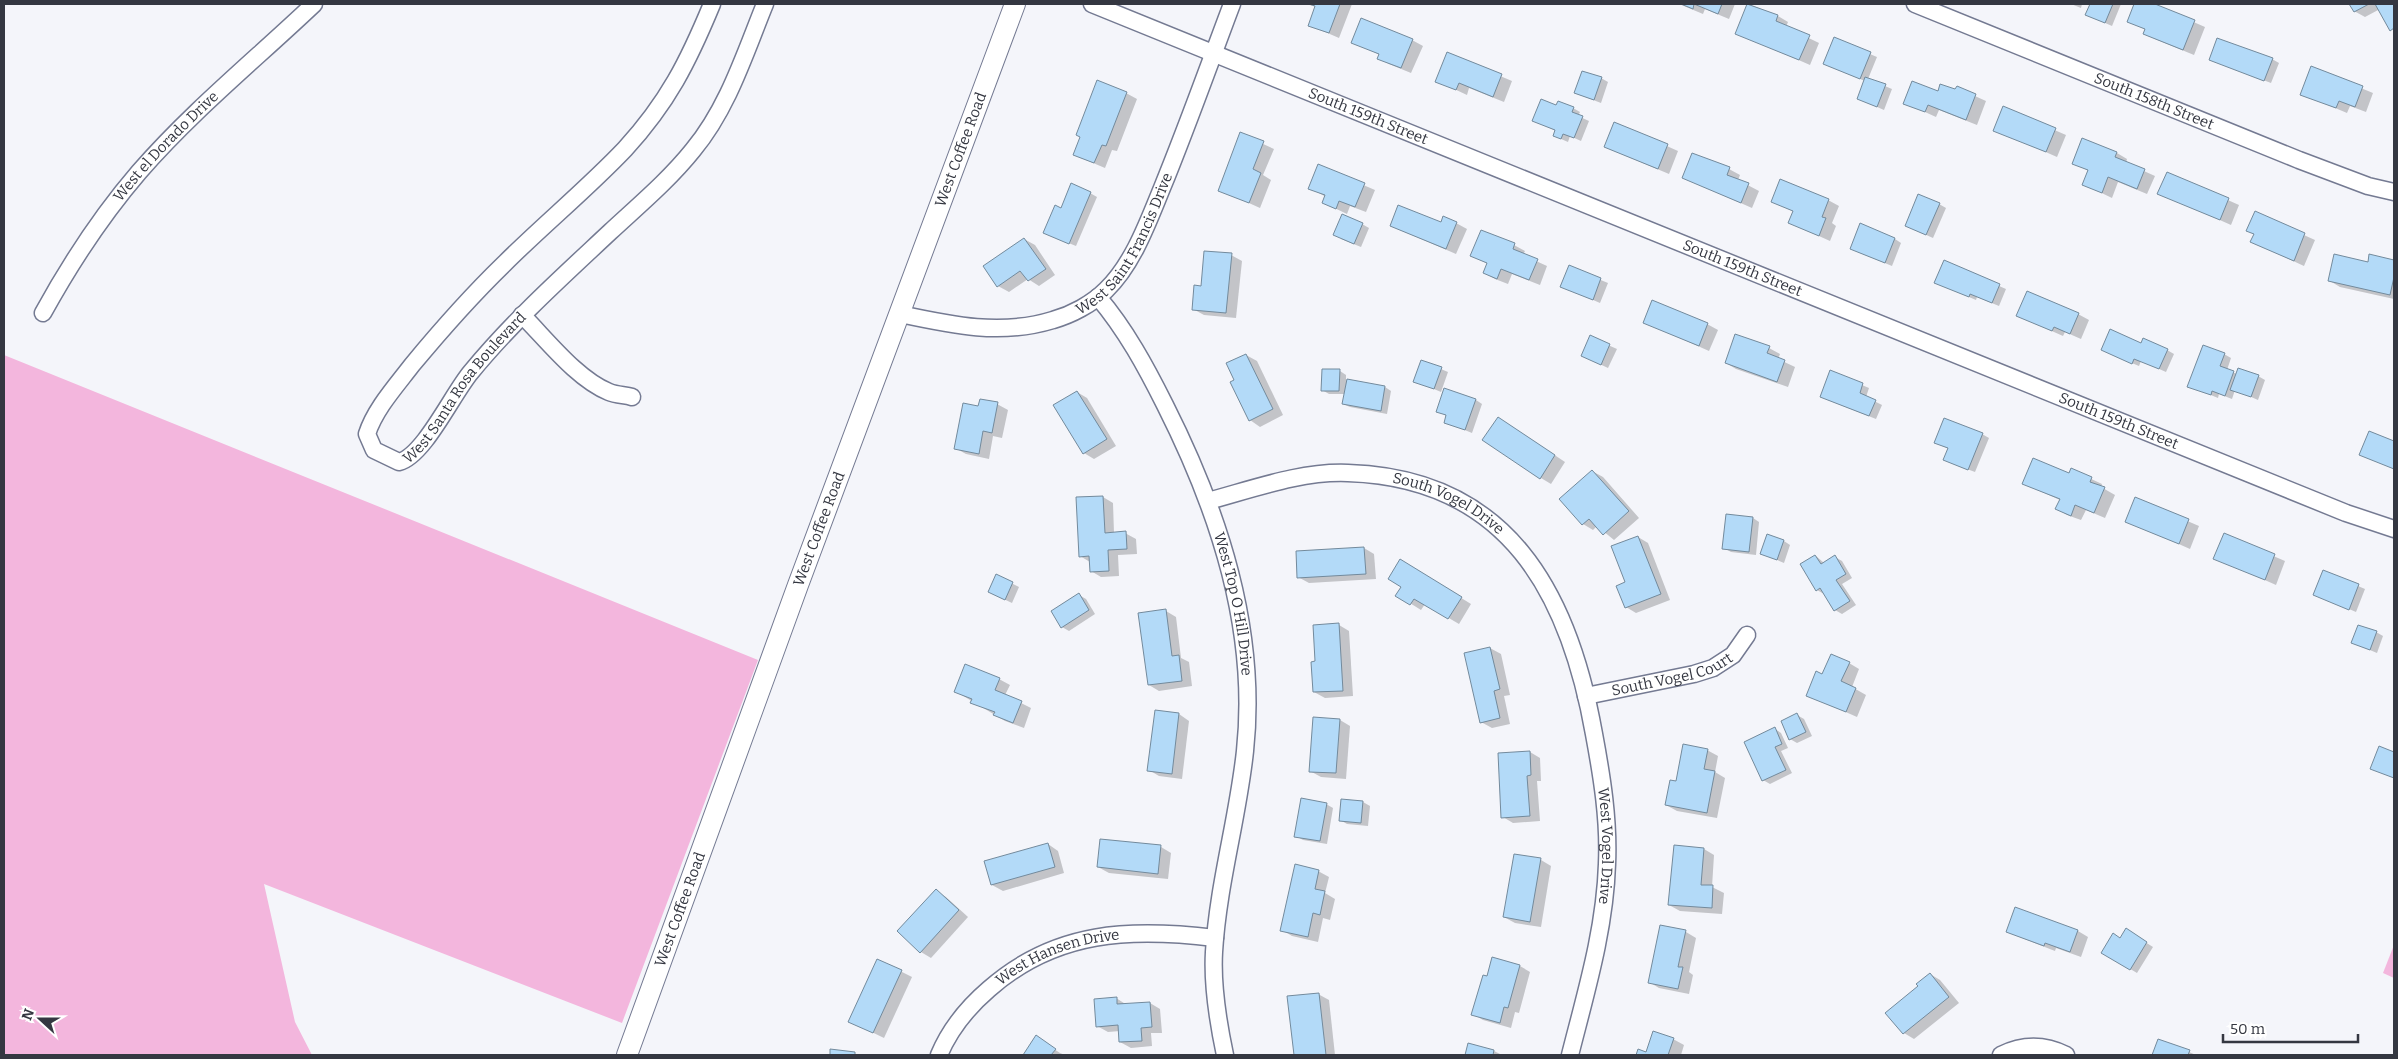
<svg xmlns="http://www.w3.org/2000/svg" width="2398" height="1059" font-family="Bitter,serif">
	<rect width="100%" height="100%" fill="#f4f5fa"/>
	<g fill="#f3b6dd">
		<polygon points="4,355 758,660 622,1023 264,884 295,1022 312,1055 4,1055"/>
		<polygon points="2394,945 2394,978 2383,973"/>
	</g>
	<g fill="#0003">
		<polygon points="1306,4 1352,4 1339,38 1309,25 1316,7"/>
		<polygon points="1679,4 1735,4 1729,19 1705,9 1703,14"/>
		<polygon points="1749,4 1778,16 1788,22 1786,27 1819,43 1810,65 1737,33"/>
		<polygon points="2071,4 2082,4 2081,8"/>
		<polygon points="2091,4 2121,4 2112,26 2087,15"/>
		<polygon points="2136,4 2152,4 2205,27 2194,55 2155,39 2145,33 2146,30 2129,21"/>
		<polygon points="2350,4 2394,4 2394,31 2380,9 2365,17 2354,11"/>
		<polygon points="1834,39 1877,57 1868,79 1892,89 1884,110 1859,99 1865,81 1831,67"/>
		<polygon points="1412,40 1423,46 1411,73 1389,64 1378,58 1380,55 1353,42"/>
		<polygon points="1448,54 1512,81 1504,102 1469,88 1467,95 1437,81"/>
		<polygon points="2272,59 2279,63 2271,83 2211,60"/>
		<polygon points="2312,68 2373,93 2366,112 2350,106 2347,113 2302,94"/>
		<polygon points="1601,78 1608,82 1601,103 1575,93"/>
		<polygon points="1957,88 1986,101 1977,125 1939,110 1936,117 1905,103 1938,93 1956,91"/>
		<polygon points="1126,93 1137,99 1117,151 1112,150 1105,168 1074,155"/>
		<polygon points="1557,107 1573,108 1580,112 1578,116 1589,121 1581,141 1570,136 1568,142 1561,139 1555,135 1556,131 1533,120"/>
		<polygon points="2004,108 2066,135 2057,157 1995,130"/>
		<polygon points="1615,123 1678,151 1669,174 1605,147"/>
		<polygon points="1241,134 1274,149 1263,175 1271,180 1260,208 1220,190"/>
		<polygon points="2083,140 2117,153 2127,159 2126,163 2155,176 2147,194 2118,182 2112,198 2083,184 2089,171 2073,163"/>
		<polygon points="1319,166 1375,190 1366,212 1350,206 1347,214 1324,203 1326,197 1310,188"/>
		<polygon points="1729,169 1740,175 1738,180 1759,191 1752,208 1684,178"/>
		<polygon points="2167,173 2239,205 2231,225 2159,193"/>
		<polygon points="1090,193 1097,197 1076,246 1051,236 1061,209"/>
		<polygon points="1828,200 1839,206 1832,223 1836,226 1830,241 1790,223 1794,212 1772,201"/>
		<polygon points="1939,204 1946,208 1933,238 1913,229"/>
		<polygon points="2255,213 2315,240 2304,266 2252,242 2255,235 2248,231"/>
		<polygon points="1442,223 1456,223 1467,229 1456,254 1391,226"/>
		<polygon points="1362,224 1369,228 1361,247 1341,239"/>
		<polygon points="1024,239 1035,245 1055,275 1039,286 1028,279 1009,292 998,286"/>
		<polygon points="1895,239 1901,243 1892,266 1858,252"/>
		<polygon points="1514,245 1525,251 1523,255 1547,266 1540,285 1512,274 1508,284 1495,279 1484,273 1488,264 1472,256"/>
		<polygon points="1231,255 1242,261 1236,318 1204,315 1193,309 1202,287"/>
		<polygon points="2370,256 2394,261 2394,299 2340,287 2330,281 2369,263"/>
		<polygon points="1944,262 2006,289 1999,306 1977,297 1976,300 1943,286"/>
		<polygon points="1569,267 1608,283 1600,303 1561,286"/>
		<polygon points="2078,314 2089,320 2081,339 2065,332 2063,336 2018,316"/>
		<polygon points="1644,322 1707,324 1718,330 1709,351"/>
		<polygon points="1590,337 1617,349 1608,368 1589,359"/>
		<polygon points="2142,344 2167,350 2174,354 2166,372 2141,361 2139,366 2110,354"/>
		<polygon points="1769,348 1780,354 1778,359 1795,367 1788,387 1736,369 1726,363"/>
		<polygon points="2224,354 2231,358 2227,370 2237,374 2258,376 2265,380 2258,400 2235,390 2232,399 2219,394 2218,398 2189,386"/>
		<polygon points="1246,355 1257,361 1283,415 1260,427 1250,420 1236,381"/>
		<polygon points="1422,361 1448,372 1441,392 1415,381"/>
		<polygon points="1340,371 1346,375 1346,380 1385,387 1391,391 1387,414 1350,407 1343,404 1345,394 1329,394 1322,390"/>
		<polygon points="1831,372 1869,388 1866,397 1882,405 1876,419 1828,400"/>
		<polygon points="1077,392 1087,398 1116,446 1094,459 1084,453"/>
		<polygon points="1476,400 1482,404 1472,433 1445,422 1447,416 1437,411"/>
		<polygon points="997,404 1008,410 1002,438 993,436 989,459 966,454 955,448"/>
		<polygon points="1508,424 1565,462 1551,484 1541,478"/>
		<polygon points="1982,434 1989,438 1975,472 1951,463 1949,449 1942,446"/>
		<polygon points="2072,470 2102,484 2101,487 2115,495 2105,518 2086,510 2081,520 2067,515 2057,509 2060,500 2024,484 2070,474"/>
		<polygon points="1592,471 1603,477 1639,518 1614,540 1597,526 1593,530 1583,524"/>
		<polygon points="1103,497 1113,503 1114,533 1125,533 1136,539 1137,554 1118,555 1119,576 1101,577 1091,571 1090,562 1080,556"/>
		<polygon points="2136,499 2199,526 2190,549 2127,521"/>
		<polygon points="1753,518 1759,522 1756,555 1731,552 1724,548"/>
		<polygon points="2224,535 2285,561 2276,585 2215,558"/>
		<polygon points="1638,537 1648,543 1670,600 1636,613 1626,607 1627,583"/>
		<polygon points="1784,541 1790,545 1784,563 1761,553"/>
		<polygon points="1364,548 1374,554 1376,579 1309,583 1298,577"/>
		<polygon points="1816,556 1824,563 1835,557 1842,561 1852,578 1842,584 1856,605 1842,614 1835,610 1824,594 1817,590"/>
		<polygon points="1411,567 1471,604 1459,624 1425,604 1421,610 1397,595"/>
		<polygon points="997,576 1019,587 1012,603 989,592"/>
		<polygon points="2358,586 2365,589 2356,612 2314,594"/>
		<polygon points="1079,595 1086,599 1095,614 1069,631 1062,627"/>
		<polygon points="1166,611 1176,617 1181,658 1189,662 1192,686 1159,691 1149,685"/>
		<polygon points="1339,625 1349,631 1353,696 1325,698 1314,692 1317,662"/>
		<polygon points="2376,632 2383,636 2377,653 2353,643"/>
		<polygon points="1490,648 1501,654 1510,695 1504,696 1510,724 1492,728 1481,722"/>
		<polygon points="1849,663 1859,669 1852,687 1866,695 1857,717 1807,695 1823,675"/>
		<polygon points="999,679 1010,685 1005,695 1031,708 1024,728 1005,721 955,691"/>
		<polygon points="1179,714 1189,721 1182,779 1159,776 1149,770"/>
		<polygon points="1797,715 1804,719 1812,736 1797,743 1790,739"/>
		<polygon points="1340,720 1350,726 1346,779 1321,777 1310,771"/>
		<polygon points="1775,729 1781,733 1788,748 1781,751 1792,773 1770,784 1763,780"/>
		<polygon points="1707,750 1718,756 1715,772 1725,778 1717,818 1677,811 1666,805 1677,782"/>
		<polygon points="1530,752 1540,758 1541,781 1537,781 1540,821 1513,823 1503,817"/>
		<polygon points="1342,800 1363,802 1370,806 1368,826 1347,824 1340,820"/>
		<polygon points="1326,804 1333,808 1327,844 1303,840 1296,836"/>
		<polygon points="1048,844 1058,851 1064,873 1003,891 992,885"/>
		<polygon points="1161,847 1171,853 1168,879 1109,873 1098,867"/>
		<polygon points="1704,849 1714,855 1712,887 1724,893 1722,914 1680,911 1669,905"/>
		<polygon points="1515,855 1541,860 1551,866 1541,927 1515,923 1504,917"/>
		<polygon points="1318,871 1329,877 1325,893 1335,899 1330,920 1323,918 1318,942 1292,936 1282,930"/>
		<polygon points="936,891 946,897 968,917 931,958 921,952"/>
		<polygon points="2016,908 2078,931 2088,937 2081,957 2056,948 2055,951 2007,932"/>
		<polygon points="2126,930 2153,947 2137,973 2102,952 2121,939"/>
		<polygon points="1686,932 1696,938 1689,972 1693,975 1689,994 1659,988 1649,982"/>
		<polygon points="878,960 912,977 884,1038 849,1021"/>
		<polygon points="1520,966 1530,972 1519,1013 1515,1012 1511,1028 1483,1020 1473,1014"/>
		<polygon points="1930,974 1940,980 1959,1003 1914,1039 1904,1033 1920,986"/>
		<polygon points="1318,994 1329,1000 1335,1055 1295,1055 1289,998"/>
		<polygon points="1116,998 1127,1005 1150,1003 1160,1009 1162,1033 1151,1033 1152,1046 1131,1048 1120,1042 1120,1031 1108,1032 1097,1026"/>
		<polygon points="1036,1037 1060,1053 1065,1055 1024,1055"/>
		<polygon points="1673,1039 1684,1045 1681,1055 1637,1055 1639,1051 1647,1053"/>
		<polygon points="2159,1041 2189,1052 2196,1055 2153,1055"/>
		<polygon points="1469,1045 1494,1051 1502,1055 1467,1055"/>
	</g>
	<g fill="#b3daf8" stroke="#738a9c">
		<polygon points="1309,4 1340,4 1329,33 1308,26 1315,6"/>
		<polygon points="1681,4 1722,4 1718,14 1694,4 1693,9"/>
		<polygon points="1747,4 1778,15 1776,21 1810,35 1799,60 1735,34"/>
		<polygon points="2090,4 2113,4 2105,23 2085,15"/>
		<polygon points="2134,4 2155,4 2195,20 2183,50 2143,34 2145,29 2127,22"/>
		<polygon points="2349,4 2369,4 2354,12"/>
		<polygon points="2375,4 2394,4 2394,28 2390,31"/>
		<polygon points="1361,18 1413,39 1401,68 1377,59 1379,54 1351,43"/>
		<polygon points="1834,37 1871,52 1860,79 1823,64"/>
		<polygon points="2217,38 2273,58 2264,81 2209,60"/>
		<polygon points="1447,52 1502,74 1493,97 1459,83 1456,90 1435,82"/>
		<polygon points="2311,66 2363,86 2355,107 2339,101 2336,108 2300,95"/>
		<polygon points="1582,71 1602,77 1594,100 1574,93"/>
		<polygon points="1865,77 1886,84 1877,107 1857,99"/>
		<polygon points="1097,80 1127,92 1106,146 1102,145 1094,163 1073,155 1080,137 1076,135"/>
		<polygon points="1912,81 1938,91 1940,84 1955,89 1957,86 1976,94 1966,120 1928,105 1925,112 1903,104"/>
		<polygon points="1541,99 1556,105 1558,101 1574,107 1572,112 1583,116 1574,138 1563,134 1561,139 1553,136 1555,130 1532,121"/>
		<polygon points="2003,106 2056,128 2046,152 1993,131"/>
		<polygon points="1614,122 1668,144 1658,169 1604,147"/>
		<polygon points="1240,132 1264,141 1253,169 1261,173 1249,203 1218,191"/>
		<polygon points="2082,138 2117,152 2115,157 2145,169 2137,189 2108,177 2102,193 2082,185 2088,170 2072,164"/>
		<polygon points="1692,153 1730,167 1727,175 1749,183 1741,203 1682,178"/>
		<polygon points="1318,164 1365,183 1355,207 1339,201 1336,209 1322,203 1325,195 1308,189"/>
		<polygon points="2167,172 2229,198 2220,220 2157,194"/>
		<polygon points="1780,179 1829,199 1822,217 1826,218 1819,236 1788,223 1793,211 1771,202"/>
		<polygon points="1071,183 1091,192 1069,244 1043,233 1055,205 1061,208"/>
		<polygon points="1918,194 1940,203 1926,235 1905,226"/>
		<polygon points="1398,205 1441,222 1443,216 1457,222 1446,249 1390,226"/>
		<polygon points="2255,211 2305,233 2294,261 2250,242 2254,234 2246,231"/>
		<polygon points="1342,214 1363,223 1354,244 1333,235"/>
		<polygon points="1860,223 1895,238 1885,263 1850,249"/>
		<polygon points="1481,230 1515,243 1513,249 1538,259 1529,280 1501,269 1497,279 1483,273 1487,263 1470,256"/>
		<polygon points="1024,238 1046,269 1028,281 1020,271 997,287 983,266"/>
		<polygon points="1204,251 1232,253 1226,313 1192,310 1194,285 1201,286"/>
		<polygon points="2334,254 2368,262 2369,254 2394,260 2394,277 2390,295 2328,281"/>
		<polygon points="1944,260 2000,284 1992,303 1970,294 1969,297 1934,283"/>
		<polygon points="1569,265 1601,278 1593,300 1560,287"/>
		<polygon points="2027,291 2079,313 2070,334 2054,327 2052,331 2016,316"/>
		<polygon points="1652,300 1708,323 1699,346 1643,323"/>
		<polygon points="2110,329 2141,343 2143,338 2168,349 2159,369 2134,359 2132,364 2101,350"/>
		<polygon points="1735,334 1770,346 1767,353 1785,360 1777,382 1725,363"/>
		<polygon points="1590,335 1610,344 1601,365 1581,356"/>
		<polygon points="2203,345 2225,353 2220,366 2234,371 2225,396 2212,391 2211,395 2187,387"/>
		<polygon points="1246,354 1273,409 1249,421 1230,382 1234,380 1226,363"/>
		<polygon points="1421,360 1442,367 1434,389 1413,382"/>
		<polygon points="2238,368 2259,375 2251,397 2230,390"/>
		<polygon points="1322,369 1340,369 1339,391 1321,391"/>
		<polygon points="1830,370 1863,383 1860,393 1876,400 1869,416 1820,397"/>
		<polygon points="1347,379 1385,386 1381,411 1342,404"/>
		<polygon points="1444,388 1476,399 1465,430 1444,423 1446,415 1436,412"/>
		<polygon points="1077,391 1107,439 1083,454 1053,405"/>
		<polygon points="980,399 998,402 992,433 983,431 979,454 954,449 963,403 978,406"/>
		<polygon points="1498,417 1555,455 1540,479 1482,440"/>
		<polygon points="1944,418 1983,433 1968,470 1943,460 1948,448 1934,443"/>
		<polygon points="2369,431 2394,441 2394,469 2359,455"/>
		<polygon points="2033,458 2069,473 2071,468 2092,477 2090,482 2105,487 2094,513 2075,505 2071,516 2055,509 2060,499 2022,484"/>
		<polygon points="1592,470 1629,511 1603,535 1589,519 1582,525 1559,499"/>
		<polygon points="1103,496 1105,533 1126,531 1127,549 1108,550 1109,571 1090,572 1089,556 1079,557 1076,497"/>
		<polygon points="2135,497 2189,519 2179,544 2125,522"/>
		<polygon points="1726,514 1753,517 1749,552 1722,549"/>
		<polygon points="2224,533 2275,554 2265,580 2213,559"/>
		<polygon points="1767,534 1784,540 1777,560 1760,554"/>
		<polygon points="1638,536 1661,594 1625,608 1616,586 1625,582 1611,546"/>
		<polygon points="1364,547 1366,574 1297,578 1296,551"/>
		<polygon points="1815,555 1821,564 1835,555 1846,574 1836,580 1850,601 1834,611 1820,588 1816,591 1800,564"/>
		<polygon points="1400,559 1462,597 1448,619 1414,599 1410,605 1395,596 1401,587 1388,579"/>
		<polygon points="2323,570 2359,584 2349,610 2313,595"/>
		<polygon points="996,574 1013,582 1005,600 988,592"/>
		<polygon points="1079,593 1089,610 1061,628 1051,611"/>
		<polygon points="1166,609 1172,656 1179,655 1182,681 1148,685 1138,613"/>
		<polygon points="1339,623 1343,691 1313,692 1311,662 1315,661 1313,625"/>
		<polygon points="2358,625 2377,631 2370,650 2351,643"/>
		<polygon points="1490,647 1500,689 1494,691 1500,718 1480,723 1464,653"/>
		<polygon points="1831,654 1850,662 1841,681 1856,688 1846,712 1806,696 1816,671 1822,674"/>
		<polygon points="965,664 1000,678 995,690 1022,701 1013,723 993,715 995,712 970,703 972,699 954,692"/>
		<polygon points="1155,710 1179,713 1172,774 1147,771"/>
		<polygon points="1797,713 1806,732 1789,740 1781,721"/>
		<polygon points="1313,717 1340,719 1336,773 1309,772"/>
		<polygon points="1775,727 1782,744 1775,747 1786,770 1762,781 1744,742"/>
		<polygon points="1683,744 1708,749 1704,769 1715,771 1707,813 1665,805 1670,780 1676,781"/>
		<polygon points="2379,746 2394,752 2394,778 2370,769"/>
		<polygon points="1530,751 1531,775 1527,776 1530,816 1501,818 1498,753"/>
		<polygon points="1301,798 1327,803 1320,841 1294,837"/>
		<polygon points="1341,799 1363,801 1361,823 1339,821"/>
		<polygon points="1100,839 1161,845 1158,874 1097,867"/>
		<polygon points="1048,843 1055,867 991,885 984,861"/>
		<polygon points="1674,845 1704,848 1701,885 1713,885 1712,908 1668,905"/>
		<polygon points="1514,854 1541,858 1530,922 1503,917"/>
		<polygon points="1295,864 1319,870 1315,889 1325,891 1320,915 1313,913 1308,937 1280,931"/>
		<polygon points="936,889 959,910 920,953 897,931"/>
		<polygon points="2015,907 2078,930 2070,952 2045,943 2044,946 2006,932"/>
		<polygon points="1660,925 1686,930 1678,967 1683,967 1678,989 1648,983"/>
		<polygon points="2126,928 2147,942 2130,970 2101,953 2113,933 2120,938"/>
		<polygon points="1492,957 1520,965 1508,1008 1504,1007 1500,1023 1471,1015 1483,975 1487,976"/>
		<polygon points="877,959 902,970 873,1033 848,1022"/>
		<polygon points="1930,973 1949,997 1903,1034 1885,1013 1918,986 1916,984"/>
		<polygon points="1319,993 1326,1055 1294,1055 1287,996"/>
		<polygon points="1117,997 1117,1004 1150,1002 1152,1027 1141,1028 1142,1041 1119,1042 1118,1025 1096,1027 1094,999"/>
		<polygon points="1653,1031 1674,1038 1668,1055 1636,1055 1638,1049 1646,1052"/>
		<polygon points="1036,1035 1056,1049 1051,1055 1023,1055"/>
		<polygon points="2158,1039 2190,1050 2188,1055 2152,1055"/>
		<polygon points="1468,1043 1494,1050 1493,1055 1465,1055"/>
		<polygon points="830,1049 855,1052 855,1055 830,1055"/>
	</g>
	<g fill="none" stroke-linecap="round" stroke-linejoin="round">
		<defs>
			<g id="minor">
				<path id="s1" d="M 712,4 C 688,62 668,102 625,149 C 587,189 543,225 504,264 C 471,296 441,330 412,365 C 396,386 375,409 367,434 L 374,450 L 399,462 C 424,456 453,393 471,372 C 513,321 562,277 610,232 C 638,206 669,180 693,150 C 728,108 745,53 765,4"/>
				<path id="s2" d="M 1092,4 L 2346,513 L 2394,529"/>
				<path id="s3" d="M 1915,4 L 2299,160 L 2368,186 L 2394,192"/>
				<path id="s4" d="M 1098,297 C 1126,330 1146,367 1165,405 C 1219,512 1258,630 1245,751 C 1238,818 1218,884 1214,952 C 1212,986 1218,1022 1225,1055"/>
				<path id="s5" d="M 43,313 C 70,264 102,215 139,172 C 192,111 256,59 314,4"/>
				<path id="s6" d="M 900,314 C 951,325 1001,336 1053,320 C 1071,315 1092,304 1106,290 C 1133,264 1148,222 1162,188 C 1187,127 1209,65 1232,4"/>
				<path d="M 522,315 C 547,340 577,379 609,392 C 616,395 625,395 632,397"/>
				<path id="s7" d="M 1208,501 C 1253,489 1301,471 1348,473 C 1508,478 1569,593 1594,734 C 1602,777 1609,820 1607,864 C 1605,929 1586,992 1570,1055"/>
				<path id="s8" d="M 1586,696 L 1694,674 L 1713,668 L 1733,655 L 1747,635"/>
				<path id="s9" d="M 939,1055 C 950,1029 968,1007 989,989 C 1056,930 1131,928 1215,938"/>
				<path d="M 2001,1055 C 2023,1044 2044,1044 2066,1055"/>
			</g>
			<g id="tertiary">
				<path id="s10" d="M 627,1055 L 798,585 L 1015,4"/>
			</g>
		</defs>
		<use href="#minor" stroke="#747a92" stroke-width="19"/>
		<use href="#tertiary" stroke="#747a92" stroke-width="22"/>
		<use href="#minor" stroke="#fff" stroke-width="16"/>
		<use href="#tertiary" stroke="#fff" stroke-width="20"/>
	</g>
	<g text-anchor="middle" dominant-baseline="central" stroke-width="4" stroke-linejoin="round" paint-order="stroke">
		<g font-size="15" fill="#343741" stroke="#fff">
			<text stroke="none"><textPath href="#s3" startOffset="258">South 158th Street</textPath></text>
			<text stroke="none"><textPath href="#s2" startOffset="298">South 159th Street</textPath></text>
			<text stroke="none"><textPath href="#s5" startOffset="208">West el Dorado Drive</textPath></text>
			<text stroke="none"><textPath href="#s10" startOffset="965">West Coffee Road</textPath></text>
			<text stroke="none"><textPath href="#s6" startOffset="265">West Saint Francis Drive</textPath></text>
			<text stroke="none"><textPath href="#s2" startOffset="702">South 159th Street</textPath></text>
			<text stroke="none"><textPath href="#s1" startOffset="702">West Santa Rosa Boulevard</textPath></text>
			<text stroke="none"><textPath href="#s2" startOffset="1108">South 159th Street</textPath></text>
			<text stroke="none"><textPath href="#s7" startOffset="250">South Vogel Drive</textPath></text>
			<text stroke="none"><textPath href="#s10" startOffset="560">West Coffee Road</textPath></text>
			<text stroke="none"><textPath href="#s4" startOffset="339">West Top O Hill Drive</textPath></text>
			<text stroke="none"><textPath href="#s8" startOffset="89">South Vogel Court</textPath></text>
			<text stroke="none"><textPath href="#s7" startOffset="651">West Vogel Drive</textPath></text>
			<text stroke="none"><textPath href="#s10" startOffset="155">West Coffee Road</textPath></text>
			<text stroke="none"><textPath href="#s9" startOffset="161">West Hansen Drive</textPath></text>
		</g>
	</g>
	<rect width="2398" height="1059" fill="none" stroke="#343741" stroke-width="10"/>
	<g transform="translate(40 1019) rotate(291)" stroke="#ffffff" stroke-width="4" paint-order="stroke">
	<path d="M0-4L9 19L0 12L-9 19Z" fill="#343741"/>
	<text y="-8" font-size="14" font-weight="bold" text-anchor="middle" fill="#343741">N</text>
	</g>
	<path d="M2223 1034v8h135v-8" fill="none" stroke="#343741" stroke-width="2.5"/>
	<text x="2230" y="1034" font-size="15" fill="#343741" stroke="#ffffff" stroke-width="4" paint-order="stroke">50 m</text>
</svg>
